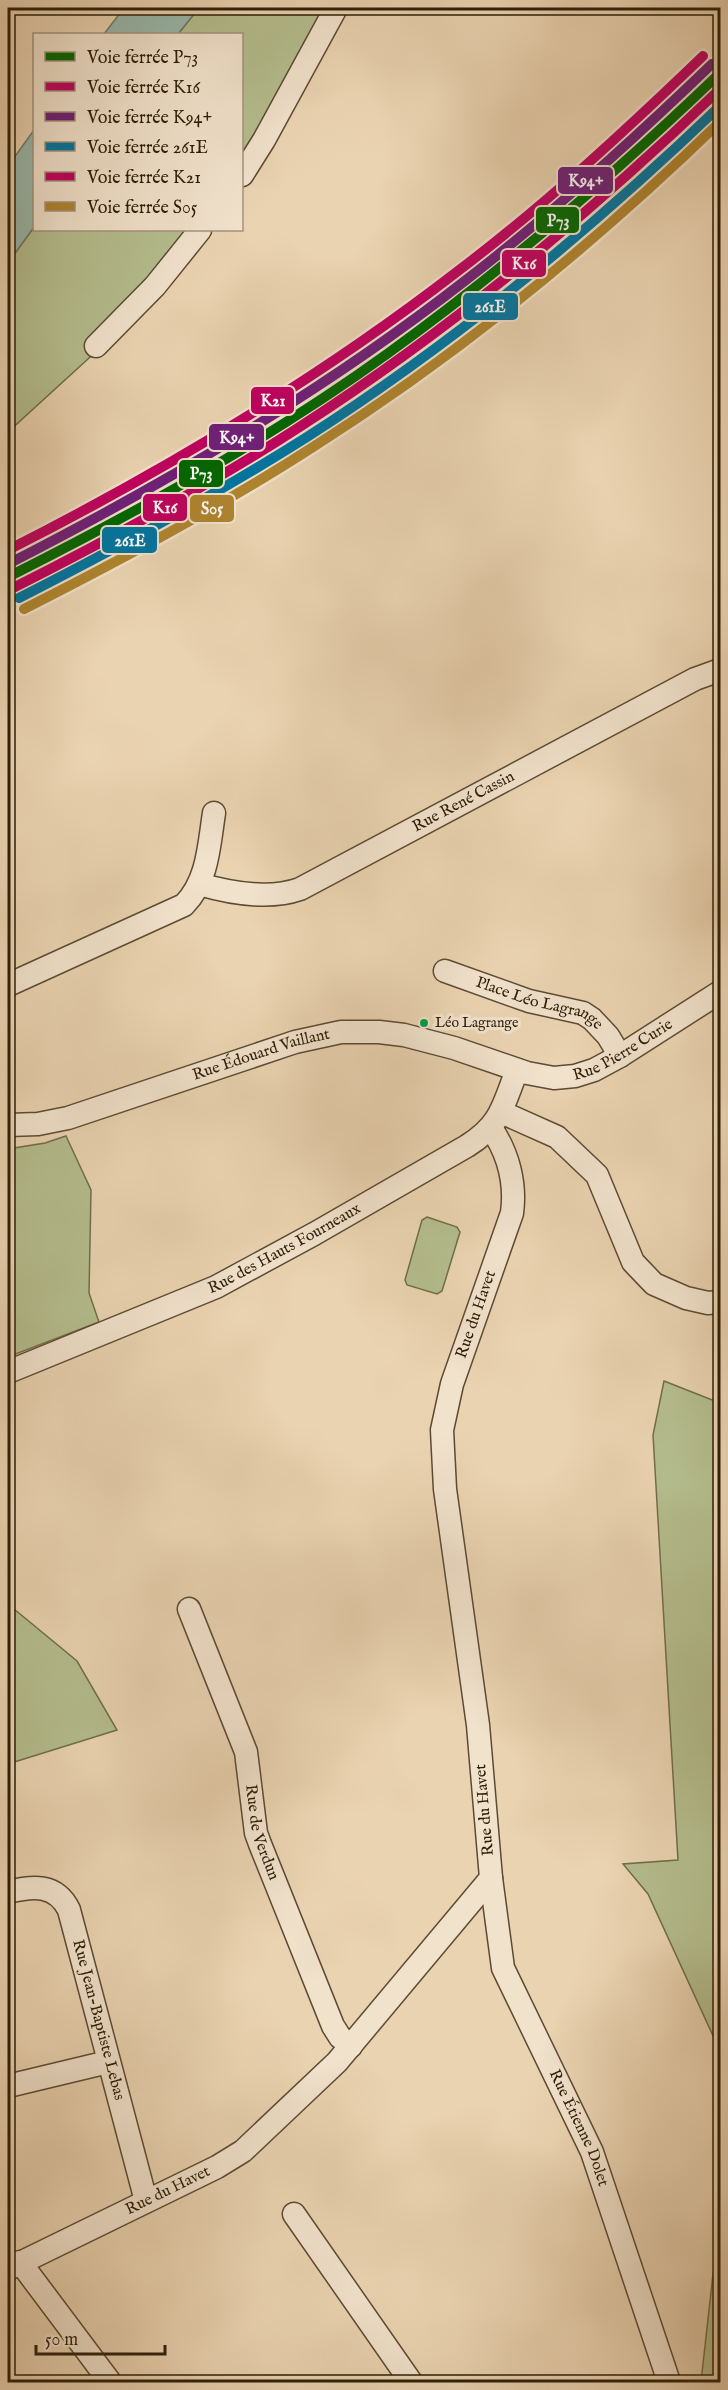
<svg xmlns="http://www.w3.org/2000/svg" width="728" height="2390" font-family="'IM FELL English',serif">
	<rect width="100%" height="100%" fill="#ead3b1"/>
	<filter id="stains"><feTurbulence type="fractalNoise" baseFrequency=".00333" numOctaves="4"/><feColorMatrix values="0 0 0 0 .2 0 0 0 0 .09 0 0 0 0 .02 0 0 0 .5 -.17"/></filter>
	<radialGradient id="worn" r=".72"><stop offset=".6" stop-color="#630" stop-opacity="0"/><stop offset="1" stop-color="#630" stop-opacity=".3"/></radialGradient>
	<g fill="#b4bd8e" stroke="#706e4b" stroke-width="1.5">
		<polygon points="199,8 340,8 242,179 242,34 178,34"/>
		<polygon points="34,227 34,230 206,230 135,316 8,432 8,263"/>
		<polygon points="66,1136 91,1190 89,1293 99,1322 8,1357 8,1149 45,1143"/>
		<polygon points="427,1217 457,1227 460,1232 442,1291 437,1294 407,1285 405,1280 422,1220"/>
		<polygon points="664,1381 720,1403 720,2051 648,1894 623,1864 678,1860 653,1435"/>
		<polygon points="14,1609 77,1661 117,1730 8,1764 8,1610"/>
		<polygon points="720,2249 720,2382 701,2382 713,2274"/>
	</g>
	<g fill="#98b8ac" stroke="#6d7a6a" stroke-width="1.5">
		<polygon points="124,8 199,8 178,34 104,34"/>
		<polygon points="34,130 34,227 8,263 8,166"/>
	</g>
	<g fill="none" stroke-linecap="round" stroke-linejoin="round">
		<defs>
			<g id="minor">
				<polyline points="242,175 264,140 336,8"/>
				<polyline points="96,346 155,286 200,230"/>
				<path id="s1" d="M 199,884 C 230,893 269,900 300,889 L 695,679 L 720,670"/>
				<path id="s2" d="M 445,971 L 529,1001 L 583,1013 L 592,1019 L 608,1036 L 620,1056"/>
				<path d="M 8,985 L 184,905 C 208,881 209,845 214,813"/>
				<polyline points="501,1112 557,1137 597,1175 633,1262 654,1284 686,1298 708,1303 720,1302"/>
				<path id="s3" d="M 8,1125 L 38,1124 L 68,1118 L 295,1042 L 341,1032 L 379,1032 L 404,1035 L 454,1048 L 527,1073 L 554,1078 L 575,1076 L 594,1070 L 620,1056 L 720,992"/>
				<path id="s4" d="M 8,1372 L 216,1287 L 314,1234 L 467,1146 C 501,1125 503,1106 517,1070"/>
				<path id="s5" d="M 189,1609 L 246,1752 L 256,1833 L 260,1844 L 333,2026 L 340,2037 L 351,2046"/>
				<path id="s6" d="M 491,1878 L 503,1968 L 592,2152 L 669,2382"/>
				<path id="s7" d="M 8,1892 C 32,1886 56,1883 69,1910 L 146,2201"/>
				<polyline points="8,2086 108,2062"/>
				<polyline points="294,2214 411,2382"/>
				<polyline points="20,2262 110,2382"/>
				<path id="s8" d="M 8,2269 L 217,2167 L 243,2151 L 337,2062 L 491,1878 L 478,1725 L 445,1489 L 442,1430 L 452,1384 L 512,1213 C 516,1183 508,1153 491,1128"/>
			</g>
		</defs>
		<use href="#minor" stroke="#5c4b32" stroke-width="25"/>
		<use href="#minor" stroke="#f1e2cc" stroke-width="22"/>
		<defs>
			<path id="rail-1" d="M 8,577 C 139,511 268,440 387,354 C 506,268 615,174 720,73"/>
			<path id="rail-2" d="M 13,588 C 112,538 209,486 301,426 C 453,328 590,214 720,89"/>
			<path id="rail-3" d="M 8,564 C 168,482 324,391 466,280 C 553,213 633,140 712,64"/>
			<path id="rail-4" d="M 19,598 C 117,548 214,496 307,437 C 457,341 593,228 720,106"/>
			<path id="rail-5" d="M 8,550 C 166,470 317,380 458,271 C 545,205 625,131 703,56"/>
			<path id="rail-6" d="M 24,609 C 123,559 220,507 313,447 C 460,354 595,243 720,122"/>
		</defs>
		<use href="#rail-1" stroke="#f1e2cc" stroke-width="15"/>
		<use href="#rail-2" stroke="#f1e2cc" stroke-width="15"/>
		<use href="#rail-3" stroke="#f1e2cc" stroke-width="15"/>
		<use href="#rail-4" stroke="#f1e2cc" stroke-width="15"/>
		<use href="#rail-5" stroke="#f1e2cc" stroke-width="15"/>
		<use href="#rail-6" stroke="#f1e2cc" stroke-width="15"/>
		<use href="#rail-1" stroke="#060" stroke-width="10"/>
		<use href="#rail-2" stroke="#bf005f" stroke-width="10"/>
		<use href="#rail-3" stroke="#6e1e78" stroke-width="10"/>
		<use href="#rail-4" stroke="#0075a1" stroke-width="10"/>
		<use href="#rail-5" stroke="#bf005f" stroke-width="10"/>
		<use href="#rail-6" stroke="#af842e" stroke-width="10"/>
	</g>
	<circle fill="#029f4d" stroke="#f1e2cc" stroke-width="2" cx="424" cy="1023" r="5"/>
	<g text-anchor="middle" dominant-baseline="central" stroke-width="6" stroke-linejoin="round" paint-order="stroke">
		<g font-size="14" fill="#2d1e08" stroke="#f1e2cc" text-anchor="start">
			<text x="435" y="1023">Léo Lagrange</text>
		</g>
		<g font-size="16" fill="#2d1e08" stroke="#f1e2cc">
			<text stroke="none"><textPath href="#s1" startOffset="288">Rue René Cassin</textPath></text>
			<text stroke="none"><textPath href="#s2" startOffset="100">Place Léo Lagrange</textPath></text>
			<text stroke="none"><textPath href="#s3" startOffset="642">Rue Pierre Curie</textPath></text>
			<text stroke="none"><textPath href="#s3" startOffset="264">Rue Édouard Vaillant</textPath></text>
			<text stroke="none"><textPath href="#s4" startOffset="303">Rue des Hauts Fourneaux</textPath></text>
			<text stroke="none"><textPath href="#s8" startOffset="1204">Rue du Havet</textPath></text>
			<text transform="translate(485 1810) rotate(-95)">Rue du Havet</text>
			<text stroke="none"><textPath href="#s5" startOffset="236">Rue de Verdun</textPath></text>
			<text stroke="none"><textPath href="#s7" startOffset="184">Rue Jean-Baptiste Lebas</textPath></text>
			<text stroke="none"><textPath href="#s6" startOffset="268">Rue Étienne Dolet</textPath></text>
			<text stroke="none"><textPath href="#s8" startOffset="178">Rue du Havet</textPath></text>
		</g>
	</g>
	<g stroke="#f1e2cc" stroke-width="2">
		<rect x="557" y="166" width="57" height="29" rx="6" fill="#6e1e78"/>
		<rect x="535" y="206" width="45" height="28" rx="6" fill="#060"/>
		<rect x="501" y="249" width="46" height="29" rx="6" fill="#bf005f"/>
		<rect x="462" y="292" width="57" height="29" rx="6" fill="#0075a1"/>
		<rect x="250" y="386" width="45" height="29" rx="6" fill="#bf005f"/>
		<rect x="208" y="423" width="57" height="28" rx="6" fill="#6e1e78"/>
		<rect x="178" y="459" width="46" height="29" rx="6" fill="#060"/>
		<rect x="142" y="493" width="46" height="29" rx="6" fill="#bf005f"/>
		<rect x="189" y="494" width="46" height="29" rx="6" fill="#af842e"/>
		<rect x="101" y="526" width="57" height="28" rx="6" fill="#0075a1"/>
	</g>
	<g font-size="16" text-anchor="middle" font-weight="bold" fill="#fff">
		<text x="586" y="186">K94+</text>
		<text x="558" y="226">P73</text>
		<text x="524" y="269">K16</text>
		<text x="490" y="312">261E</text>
		<text x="273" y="406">K21</text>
		<text x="237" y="443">K94+</text>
		<text x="201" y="479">P73</text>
		<text x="165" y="513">K16</text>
		<text x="212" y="514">S05</text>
		<text x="130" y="546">261E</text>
	</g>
	<rect width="728" height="2390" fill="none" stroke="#ead3b1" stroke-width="30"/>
	<rect x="9" y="9" width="710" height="2372" fill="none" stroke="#2d1e08" stroke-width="3"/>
	<rect x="15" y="15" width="698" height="2360" fill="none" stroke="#2d1e08" stroke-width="1.5"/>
	<rect x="33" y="33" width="210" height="198" fill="#f1e2cc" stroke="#a3947e" stroke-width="1.5"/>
	<rect x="45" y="52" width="30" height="9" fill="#006600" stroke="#a3947e" stroke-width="1.5"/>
	<text x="87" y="63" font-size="18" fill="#2d1e08">Voie ferrée P73</text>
	<rect x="45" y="82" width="30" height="9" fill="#bf005f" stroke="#a3947e" stroke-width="1.5"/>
	<text x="87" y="93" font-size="18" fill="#2d1e08">Voie ferrée K16</text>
	<rect x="45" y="112" width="30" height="9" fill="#6e1e78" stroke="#a3947e" stroke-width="1.5"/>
	<text x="87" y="123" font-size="18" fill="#2d1e08">Voie ferrée K94+</text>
	<rect x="45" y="142" width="30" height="9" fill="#0075a1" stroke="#a3947e" stroke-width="1.5"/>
	<text x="87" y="153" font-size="18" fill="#2d1e08">Voie ferrée 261E</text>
	<rect x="45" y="172" width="30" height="9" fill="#bf005f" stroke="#a3947e" stroke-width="1.5"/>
	<text x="87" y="183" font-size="18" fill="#2d1e08">Voie ferrée K21</text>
	<rect x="45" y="202" width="30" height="9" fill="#af842e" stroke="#a3947e" stroke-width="1.5"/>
	<text x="87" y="213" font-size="18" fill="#2d1e08">Voie ferrée S05</text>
	<path d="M36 2345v9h129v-9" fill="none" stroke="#2d1e08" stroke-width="3"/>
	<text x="45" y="2345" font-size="18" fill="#2d1e08" stroke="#f1e2cc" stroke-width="4.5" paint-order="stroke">50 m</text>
	<rect width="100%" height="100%" filter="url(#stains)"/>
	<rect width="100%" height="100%" fill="url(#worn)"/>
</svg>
